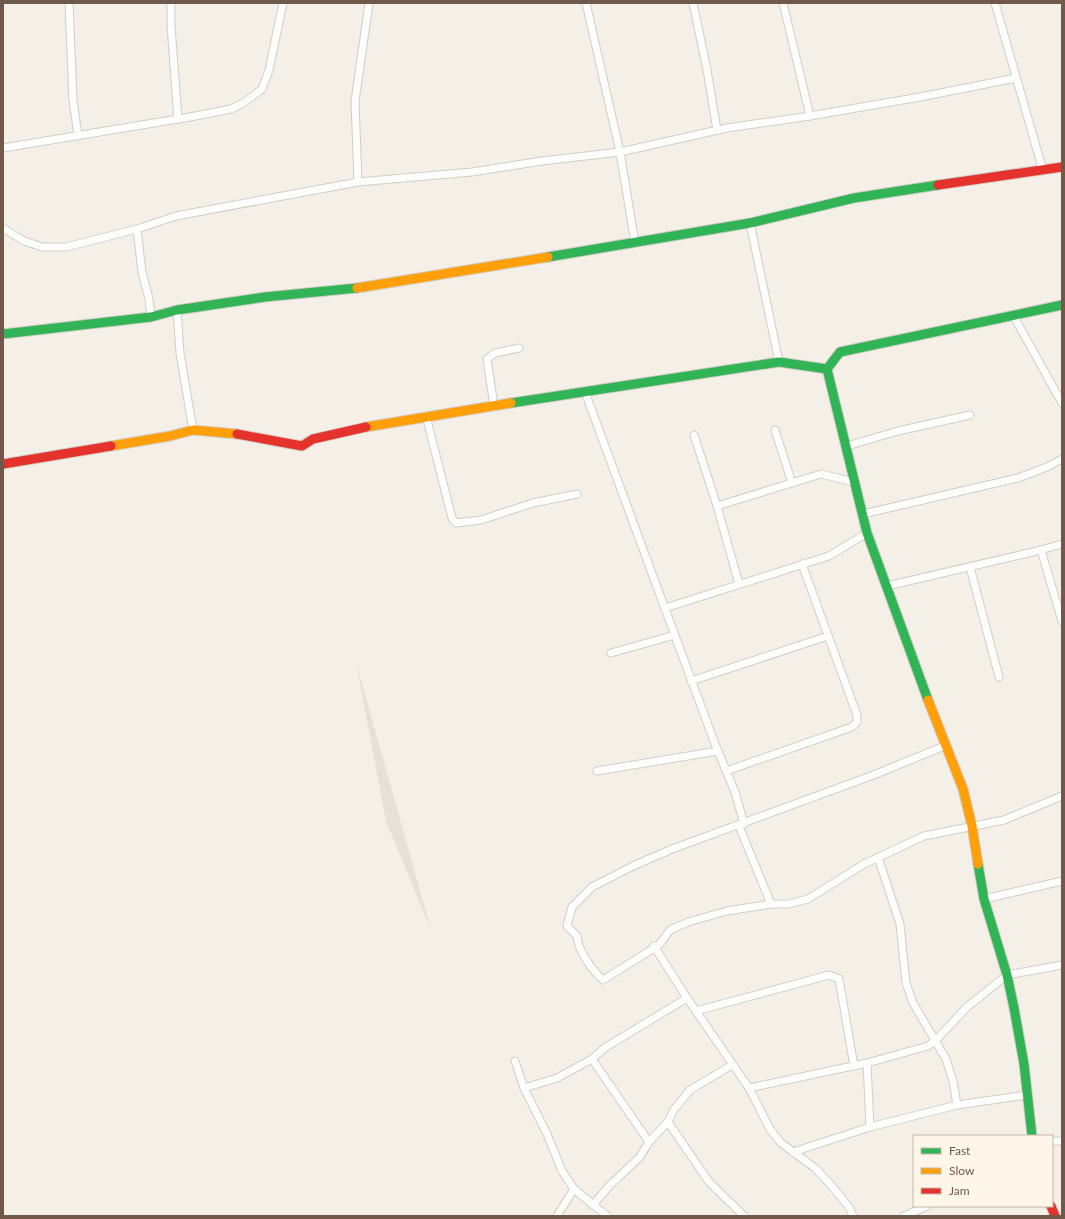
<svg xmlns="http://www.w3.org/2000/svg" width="1065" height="1219" font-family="Lato,sans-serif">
	<rect width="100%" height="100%" fill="#f4f0e8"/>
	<polygon fill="#e6e0d9" points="356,662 431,930 386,821"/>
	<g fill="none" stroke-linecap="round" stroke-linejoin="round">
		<defs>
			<g id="street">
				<polyline points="69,3 73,100 78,136"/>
				<polyline points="171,3 171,26 178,119"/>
				<polyline points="586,3 620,152 635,243"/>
				<polyline points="693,3 707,70 717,130"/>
				<polyline points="783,3 810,116"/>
				<polyline points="995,3 1043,171"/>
				<polyline points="3,148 190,117 231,109 245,102 262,89 269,70 283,3"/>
				<polyline points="358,182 355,101 369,3"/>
				<polyline points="750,223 779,362"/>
				<polyline points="3,228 24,241 42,247 66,247 137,229 176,216 358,182 472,172 542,161 620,152 727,128 810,116 920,97 1016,78"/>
				<polyline points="137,229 142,272 149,299 151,317"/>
				<polyline points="177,310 180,353 193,430"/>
				<polyline points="1013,315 1062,403"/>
				<polyline points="585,392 715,744 735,792 744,824"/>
				<polyline points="494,406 487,359 495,353 519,348"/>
				<polyline points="426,416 452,518 456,523 481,520 533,503 577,494"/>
				<polyline points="775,430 792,483"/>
				<polyline points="694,435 717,506 739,584"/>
				<polyline points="847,446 898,431 970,415"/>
				<polyline points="717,506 821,474 854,482"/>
				<polyline points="863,514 1018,478 1047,467 1062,459"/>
				<polyline points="1041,550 1062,621"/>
				<polyline points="970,567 999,677"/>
				<polyline points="887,586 1033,552 1062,544"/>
				<polyline points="665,608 829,556 867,533"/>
				<polyline points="611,653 675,635"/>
				<polyline points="691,681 828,636"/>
				<path d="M 947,745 L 871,776 L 672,849 L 633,866 L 592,887 L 572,907 L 567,926 L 577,936 C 578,951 592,970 603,980 L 659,945 L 670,930 L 688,922 L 727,911 L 771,904 L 788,904 L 808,899 L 864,864 L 924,836 L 1004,820 L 1062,796"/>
				<polyline points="597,771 718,751"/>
				<polyline points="726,771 852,727 857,722 857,715 802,564"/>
				<polyline points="739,826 771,904"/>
				<polyline points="878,857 900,924 906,983 913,1003 946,1059 953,1081 957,1105"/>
				<polyline points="984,899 1062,881"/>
				<polyline points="654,946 687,998 749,1088 770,1129 781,1143 815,1168 830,1184 849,1207 853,1216"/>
				<polyline points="696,1011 829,975 839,979 854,1066"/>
				<polyline points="592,1059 649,1142"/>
				<polyline points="515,1061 524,1088 547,1134 562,1171 574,1189 607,1216"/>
				<polyline points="867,1063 870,1127"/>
				<polyline points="524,1088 557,1078 592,1059 606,1047 687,998"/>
				<polyline points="749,1088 867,1063 928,1046 936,1040 967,1007 1007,975 1062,965"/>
				<polyline points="668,1122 709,1182 744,1216"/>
				<polyline points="1052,1141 1062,1141"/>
				<polyline points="793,1152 870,1127 957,1105 1027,1095"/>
				<polyline points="593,1205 610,1185 639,1158 649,1142 668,1122 673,1111 690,1090 732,1065"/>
				<polyline points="557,1216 574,1189"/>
				<polyline points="904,1216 927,1206"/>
			</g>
			<g id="fast">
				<polyline points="548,257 750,223 854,198 938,185"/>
				<polyline points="3,334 151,317 177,310 265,297 357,288"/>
				<polyline points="827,369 867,533 928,700"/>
				<polyline points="511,403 779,362 827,369 840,352 1062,305"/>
				<polyline points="978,864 984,899 1007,975 1014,1008 1024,1064 1032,1136"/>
			</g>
			<g id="slow">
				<polyline points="357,288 548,257"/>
				<polyline points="366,427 511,403"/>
				<polyline points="111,446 170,436 193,430 237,434"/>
				<polyline points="928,700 963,789 972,826 978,864"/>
			</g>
			<g id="jam">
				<polyline points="938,185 1062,167"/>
				<polyline points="237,434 302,446 313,439 366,427"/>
				<polyline points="3,464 111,446"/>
				<polyline points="1051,1206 1055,1216"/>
			</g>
		</defs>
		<use href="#street" stroke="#d3cdc5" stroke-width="9"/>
		<use href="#fast" stroke="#d3ccc4" stroke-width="11"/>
		<use href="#slow" stroke="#d3ccc4" stroke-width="11"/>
		<use href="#jam" stroke="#d3ccc4" stroke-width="11"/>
		<use href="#street" stroke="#fdfdfc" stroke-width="7"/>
		<use href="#fast" stroke="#30b455" stroke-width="9"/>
		<use href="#slow" stroke="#ff9f0a" stroke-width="9"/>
		<use href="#jam" stroke="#e5322d" stroke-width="9"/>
	</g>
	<rect width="1065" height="1219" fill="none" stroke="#70594b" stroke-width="8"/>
	<rect x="913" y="1135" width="140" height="72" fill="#fef6e8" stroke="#c5b7a9"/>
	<rect x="921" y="1148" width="20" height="6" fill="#30b455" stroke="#c5b7a9"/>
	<text x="949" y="1155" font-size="12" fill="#70594b">Fast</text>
	<rect x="921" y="1168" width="20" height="6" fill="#ff9f0a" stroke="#c5b7a9"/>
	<text x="949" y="1175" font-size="12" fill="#70594b">Slow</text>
	<rect x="921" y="1188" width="20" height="6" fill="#e5322d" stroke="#c5b7a9"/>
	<text x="949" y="1195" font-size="12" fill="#70594b">Jam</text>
</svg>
